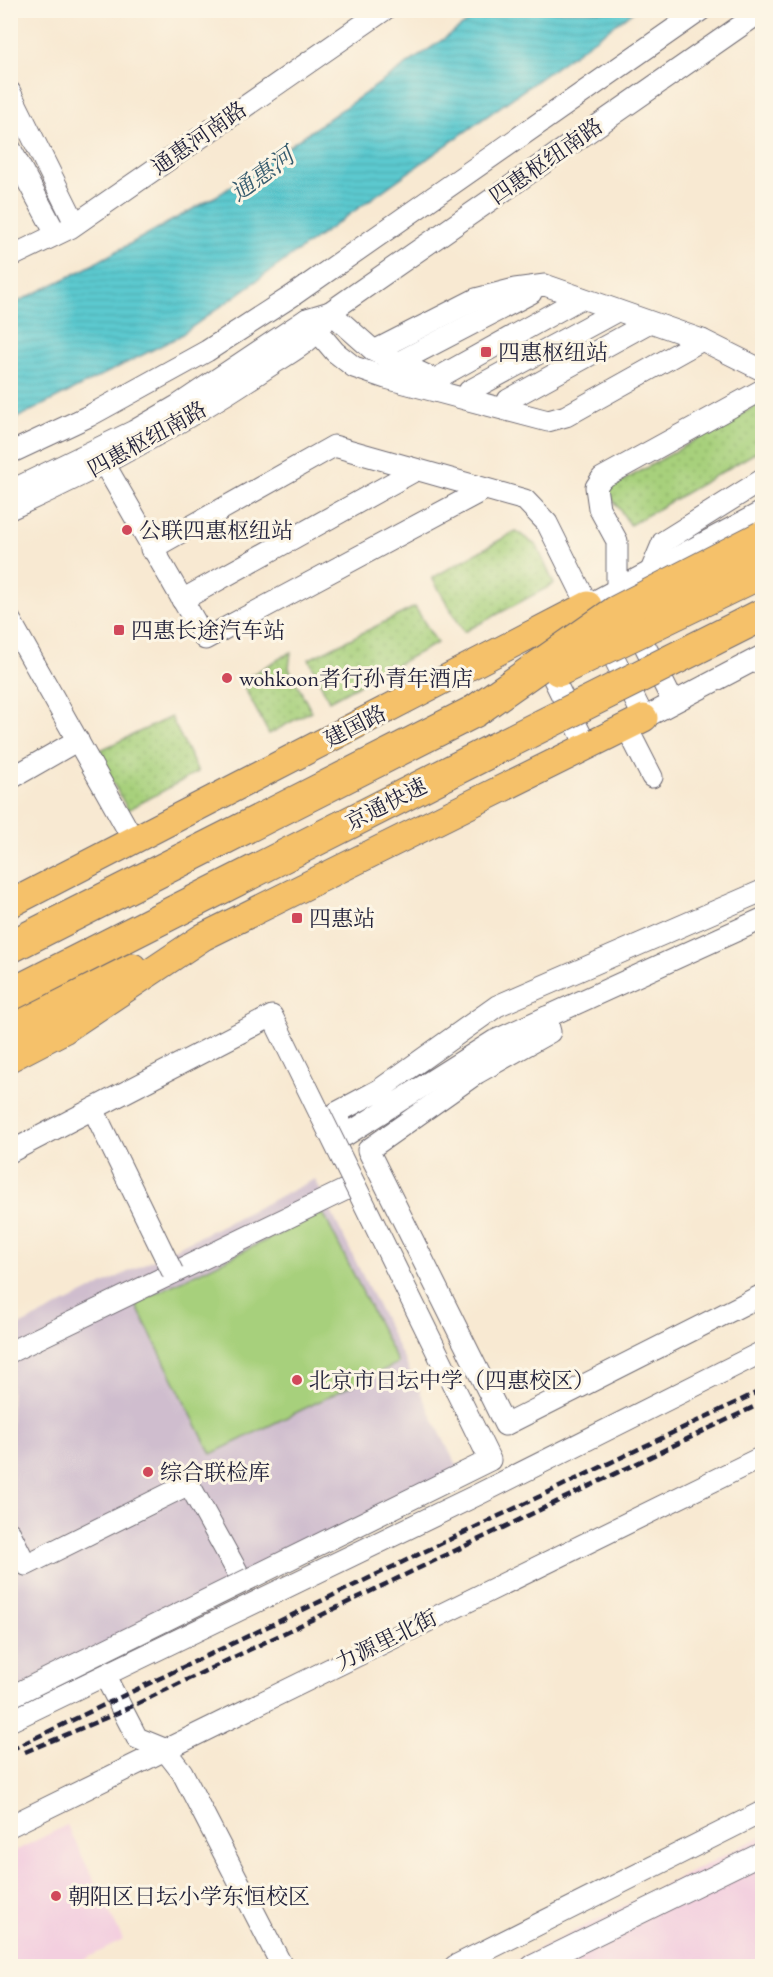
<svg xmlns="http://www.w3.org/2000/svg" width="773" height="1977" font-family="'EB Garamond','Noto Serif SC',serif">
	<defs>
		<pattern id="park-dots" width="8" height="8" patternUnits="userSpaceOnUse" patternTransform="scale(1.5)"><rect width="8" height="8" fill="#a7d07b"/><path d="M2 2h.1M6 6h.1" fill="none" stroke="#8fb26b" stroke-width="1.8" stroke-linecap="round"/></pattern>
		<pattern id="water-rules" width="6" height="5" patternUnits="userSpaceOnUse" patternTransform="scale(1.5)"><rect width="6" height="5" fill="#5bc9cf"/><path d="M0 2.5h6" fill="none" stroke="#4facb3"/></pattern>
	</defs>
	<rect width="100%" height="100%" fill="#fcf5e5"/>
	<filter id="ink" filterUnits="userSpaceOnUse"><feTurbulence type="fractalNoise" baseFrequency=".0167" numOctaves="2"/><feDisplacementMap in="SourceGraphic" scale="12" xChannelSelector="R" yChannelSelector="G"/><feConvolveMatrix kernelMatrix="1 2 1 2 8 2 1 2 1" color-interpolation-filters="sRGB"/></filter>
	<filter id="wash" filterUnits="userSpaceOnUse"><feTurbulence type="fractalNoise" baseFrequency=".008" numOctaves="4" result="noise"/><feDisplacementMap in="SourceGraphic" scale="24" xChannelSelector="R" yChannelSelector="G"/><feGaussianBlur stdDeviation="1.35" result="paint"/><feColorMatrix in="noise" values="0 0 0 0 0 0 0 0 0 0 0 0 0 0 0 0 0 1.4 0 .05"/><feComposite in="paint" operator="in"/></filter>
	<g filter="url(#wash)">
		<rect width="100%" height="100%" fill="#f8e9d2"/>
		<g fill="#f3cfdf">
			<polygon points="67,1825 123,1940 71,1966 11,1966 11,1853"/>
			<polygon points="762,1836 762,1966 506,1966"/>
		</g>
		<polygon fill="#cfbdce" points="315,1179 459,1471 11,1693 11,1330"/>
		<g fill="url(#park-dots)" stroke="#64795b" stroke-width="1.5">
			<polygon points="762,402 762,449 630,525 607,490"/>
			<polygon points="516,531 537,546 554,584 464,632 432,578"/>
			<polygon points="415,607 437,643 329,701 309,659"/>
			<polygon points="291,652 289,668 311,711 269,734 241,681"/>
			<polygon points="171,717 198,772 128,810 96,752"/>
		</g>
		<polygon fill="#a7d07b" stroke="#64795b" stroke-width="1.5" points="323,1213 398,1363 211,1454 135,1303"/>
		<polygon fill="url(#water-rules)" stroke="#3e7685" stroke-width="1.5" points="484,11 634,11 178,337 11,421 11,305 81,271 220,194"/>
	</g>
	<g filter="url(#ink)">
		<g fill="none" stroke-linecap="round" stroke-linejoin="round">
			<defs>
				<g id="minor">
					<polyline points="10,92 75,223"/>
					<polyline points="10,148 56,234"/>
					<polyline points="10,257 70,228 384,10"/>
					<polyline points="330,312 374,351 440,382"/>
					<polyline points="307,319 335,352 354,367 386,378 548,421 566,416 702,340"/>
					<polyline points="374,351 476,299 515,289 545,285 702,340 762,370"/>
					<polyline points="397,363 531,293"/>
					<polyline points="434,380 581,298"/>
					<polyline points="469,391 617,311"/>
					<polyline points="508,400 648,323"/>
					<polyline points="10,453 89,416 207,351 292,296 701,10"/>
					<polyline points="105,465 205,639 485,489"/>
					<polyline points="10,491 134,431 177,406 307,319 330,312 762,11"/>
					<path d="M 10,509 C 100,468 186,422 268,367 C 287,354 313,342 325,321"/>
					<polyline points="151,549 334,446 525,500 547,523 644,718 762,656"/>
					<polyline points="650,573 663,542 762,480"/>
					<polyline points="182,600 416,470"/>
					<polyline points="588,605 762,512"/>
					<polyline points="10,620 134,841"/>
					<polyline points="544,659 586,745"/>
					<polyline points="673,702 617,590 617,541 599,508 596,487 602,478 762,390"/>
					<polyline points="626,726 652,777"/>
					<polyline points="10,779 78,740"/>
					<polyline points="762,891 497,1006 379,1090 336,1113 346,1135 494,1041 762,919"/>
					<polyline points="546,1017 550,1032 477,1073 368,1150 505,1425 762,1295"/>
					<polyline points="10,1352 355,1185"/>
					<polyline points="10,1533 26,1565 189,1484 243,1582"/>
					<polyline points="105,1676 137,1738 164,1749 182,1772 282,1966"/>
					<polyline points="10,1721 479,1494 762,1352"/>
					<polyline points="10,1826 762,1457"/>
					<polyline points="455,1966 762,1812"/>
					<polyline points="532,1966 762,1853"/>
				</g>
				<g id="major">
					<polyline points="10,904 588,605"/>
					<polyline points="10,1029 133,967"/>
					<polyline points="10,1058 64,1030 203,937 644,718"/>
				</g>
				<g id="highway">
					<polyline points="10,947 475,711"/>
					<polyline points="10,995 493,750"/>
				</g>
			</defs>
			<use href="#minor" stroke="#6d6870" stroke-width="23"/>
			<use href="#major" stroke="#6d6870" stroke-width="29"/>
			<use href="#highway" stroke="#6d6870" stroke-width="34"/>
			<use href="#minor" stroke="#fff" stroke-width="21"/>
			<use href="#major" stroke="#f5c16b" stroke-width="27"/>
			<use href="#highway" stroke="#f5c16b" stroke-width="32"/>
			<g stroke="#22223b" stroke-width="4.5" stroke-dasharray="9 4.5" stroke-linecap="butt">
				<polyline points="10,1750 762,1390"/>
				<polyline points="25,1752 122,1711 762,1403"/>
			</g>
			<defs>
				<g id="minor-bridge">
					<polyline points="93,1109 173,1273"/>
					<polyline points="10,1152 272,1016 490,1460 10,1697"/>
				</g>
				<g id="highway-bridge">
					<polyline points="559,670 762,572"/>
					<polyline points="475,711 616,612 762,537"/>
					<polyline points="493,750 762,615"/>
				</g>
			</defs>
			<use href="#minor-bridge" stroke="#6d6870" stroke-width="23" stroke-linecap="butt"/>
			<use href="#highway-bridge" stroke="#6d6870" stroke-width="34" stroke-linecap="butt"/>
			<use href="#minor-bridge" stroke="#fff" stroke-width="21"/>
			<use href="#highway-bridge" stroke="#f5c16b" stroke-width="32"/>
		</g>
	</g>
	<g fill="#d1495b" stroke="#fcf5e5" stroke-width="2">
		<rect x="480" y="346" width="12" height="12" rx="3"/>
		<circle cx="127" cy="530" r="6"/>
		<rect x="113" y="624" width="12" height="12" rx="3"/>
		<circle cx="227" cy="678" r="6"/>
		<rect x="291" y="912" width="12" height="12" rx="3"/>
		<circle cx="297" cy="1380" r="6"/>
		<circle cx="148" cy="1472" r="6"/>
		<circle cx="56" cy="1896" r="6"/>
	</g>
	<g text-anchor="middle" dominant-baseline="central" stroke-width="6" stroke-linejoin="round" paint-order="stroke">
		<g font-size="22" fill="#22223b" stroke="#fcf5e5">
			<text transform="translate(199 138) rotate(-35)">通惠河南路</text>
			<text transform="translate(546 161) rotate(-35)">四惠枢纽南路</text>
			<text transform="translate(147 439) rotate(-29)">四惠枢纽南路</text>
			<text transform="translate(355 726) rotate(-27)">建国路</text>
			<text transform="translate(386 804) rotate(-27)">京通快速</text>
			<text transform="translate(386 1640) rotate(-26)">力源里北街</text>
		</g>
		<g font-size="22" fill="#22223b" stroke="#fcf5e5" text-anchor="start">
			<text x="498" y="352">四惠枢纽站</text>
			<text x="139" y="530">公联四惠枢纽站</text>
			<text x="131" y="630">四惠长途汽车站</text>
			<text x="239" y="678">wohkoon者行孙青年酒店</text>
			<text x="309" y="918">四惠站</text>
			<text x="309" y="1380">北京市日坛中学（四惠校区）</text>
			<text x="160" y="1472">综合联检库</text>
			<text x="68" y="1896">朝阳区日坛小学东恒校区</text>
		</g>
		<g font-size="24" font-style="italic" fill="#365c6f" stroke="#fcf5e5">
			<text transform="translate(262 174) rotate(-36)">通惠河</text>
		</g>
	</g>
	<rect width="773" height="1977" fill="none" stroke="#fcf5e5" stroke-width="36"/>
</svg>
